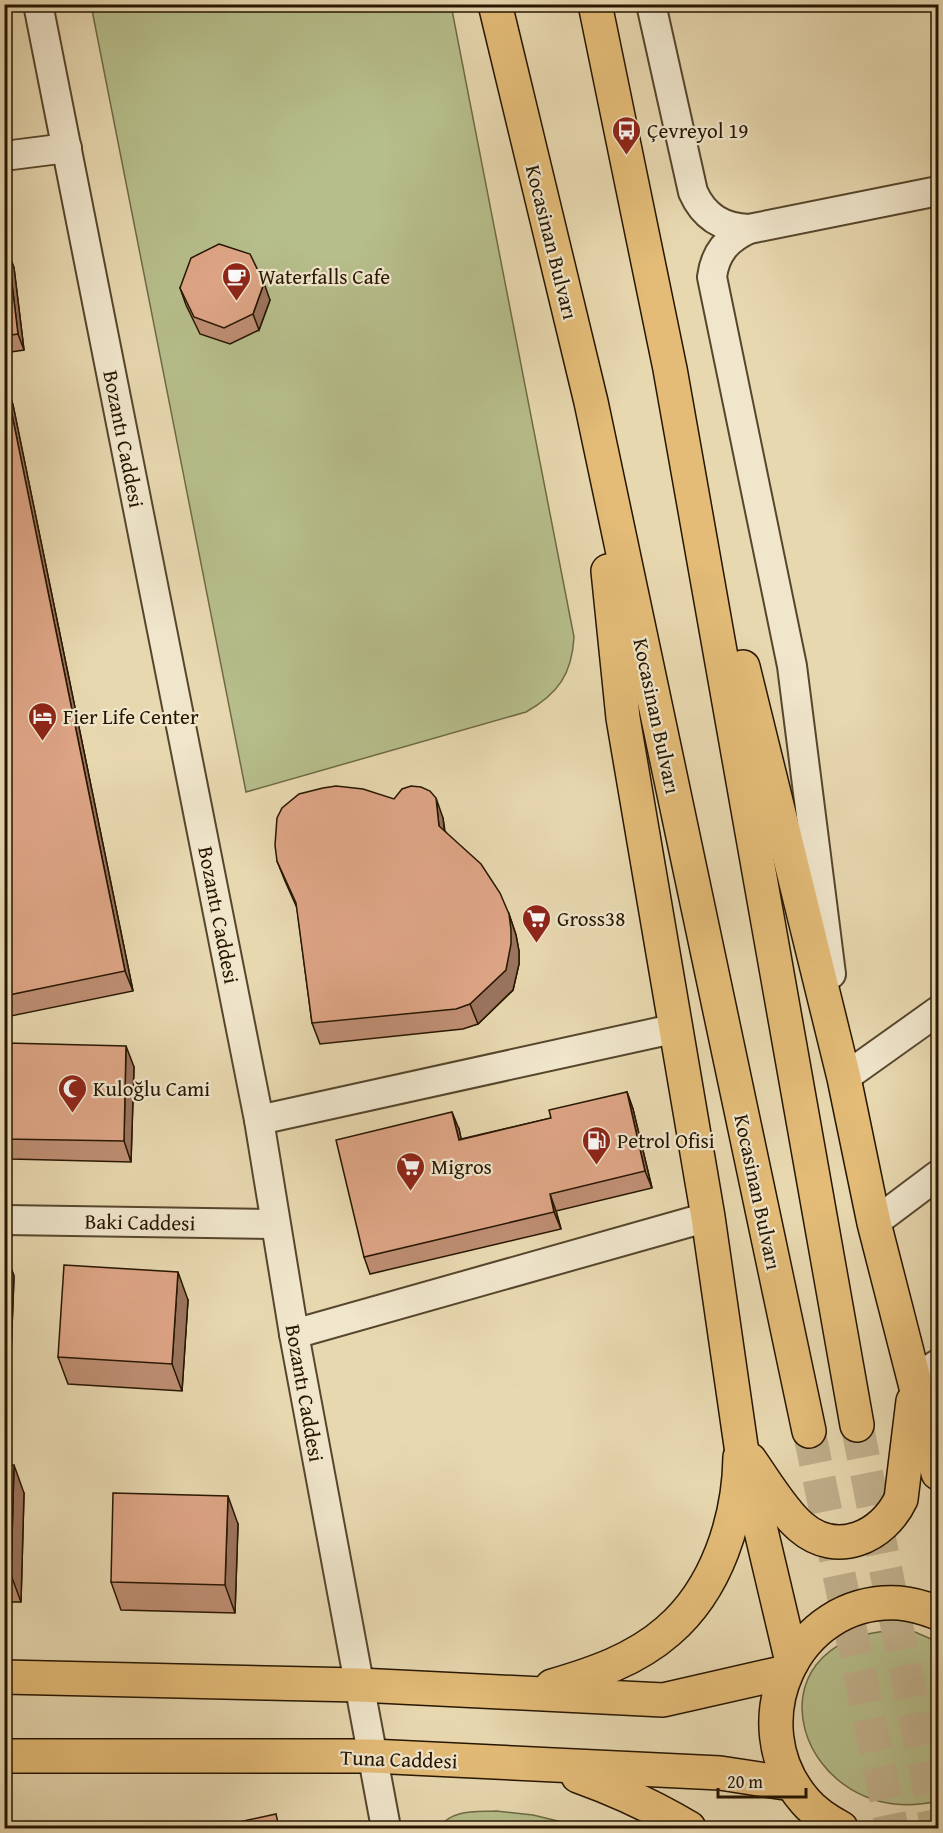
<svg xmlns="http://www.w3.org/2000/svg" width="943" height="1833" font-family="'Gentium Book Plus',serif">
	<rect width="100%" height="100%" fill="#e8d8b0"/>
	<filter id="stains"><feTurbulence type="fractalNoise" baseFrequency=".00333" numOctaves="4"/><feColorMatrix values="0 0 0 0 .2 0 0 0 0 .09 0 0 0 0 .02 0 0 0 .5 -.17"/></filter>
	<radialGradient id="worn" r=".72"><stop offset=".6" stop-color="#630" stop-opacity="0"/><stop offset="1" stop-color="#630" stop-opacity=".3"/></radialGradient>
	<g fill="#b6be8b" stroke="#6e6a46" stroke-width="1.5">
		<path d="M 91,5 L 451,5 L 574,637 C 572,674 558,694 526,712 L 246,792 Z"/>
		<path d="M 897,1630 L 915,1632 L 938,1642 L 938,1801 C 800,1833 736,1639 897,1630 Z"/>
		<path d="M 496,1811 L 533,1815 L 587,1828 L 438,1828 C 453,1809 474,1812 496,1811 Z"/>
	</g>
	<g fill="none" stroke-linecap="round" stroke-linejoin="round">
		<g stroke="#c1b18d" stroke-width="33" stroke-dasharray="33 16" stroke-linecap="butt">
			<polyline points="857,1425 937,1828"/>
			<polyline points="809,1431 892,1828"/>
		</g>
		<defs>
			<g id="minor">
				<polyline points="38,4 259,1120 294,1334 386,1828"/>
				<path d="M 651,4 L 693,192 C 704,217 723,228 749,229"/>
				<polyline points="4,156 67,148"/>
				<path d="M 831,974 L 792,666 L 712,277 C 715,253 727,239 749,229 L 938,191"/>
				<polyline points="842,1059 844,1078 938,1011"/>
				<polyline points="259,1120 677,1028"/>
				<polyline points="4,1220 275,1224"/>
				<polyline points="874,1223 938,1175"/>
				<polyline points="294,1334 708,1217"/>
				<polyline points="915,1379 938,1364"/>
			</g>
			<g id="primary">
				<polyline points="4,1677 359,1685 663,1700 786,1672"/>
				<path d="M 552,1686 C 593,1674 635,1660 668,1631 C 717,1589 739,1519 740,1457"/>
				<polyline points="4,1756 371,1756 720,1773 792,1784"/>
				<path d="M 578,1776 C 617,1790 654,1807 689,1828"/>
			</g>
			<g id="trunk">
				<polyline points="495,4 591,402 809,1431"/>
				<polyline points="595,4 670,369 857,1425"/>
				<polyline points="608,571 623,718 708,1217 741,1446 792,1662"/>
				<polyline points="743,667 844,1078 874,1223 938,1473"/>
				<path d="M 750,1460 C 764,1480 783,1512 801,1527 C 837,1558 883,1537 901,1499 L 913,1401"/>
				<path d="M 841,1828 C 828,1821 815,1813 805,1801 C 738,1724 794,1597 899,1603 C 913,1604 925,1608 938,1613"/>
			</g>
		</defs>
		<use href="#minor" stroke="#56462c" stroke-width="32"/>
		<use href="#primary" stroke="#261600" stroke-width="36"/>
		<use href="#trunk" stroke="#261600" stroke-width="36"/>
		<use href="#minor" stroke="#f0e6cc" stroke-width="28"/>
		<use href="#primary" stroke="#e4bc78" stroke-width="33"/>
		<use href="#trunk" stroke="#e4bc78" stroke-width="33"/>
	</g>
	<g fill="#bf8e73" stroke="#261600" stroke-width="1.5">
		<polygon points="8,251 14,268 24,350 4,353 4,252"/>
		<polygon points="180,288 270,300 259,330 230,344 200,334 186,305"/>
		<polygon points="4,385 6,385 13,405 133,991 11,1016 4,998"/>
		<polygon points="394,799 443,818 445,831 509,914 516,935 519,951 519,964 513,990 478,1024 463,1029 320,1044 312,1023 297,908 285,881 277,861"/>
		<polygon points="134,1067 131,1162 11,1159 4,1141 4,1108"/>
		<polygon points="627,1092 633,1109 652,1188 556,1211 561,1229 370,1274 364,1257 459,1129 461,1139 551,1118"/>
		<polygon points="4,1249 14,1276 10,1380 4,1380"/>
		<polygon points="188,1300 182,1391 68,1384 58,1357"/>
		<polygon points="4,1465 24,1493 21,1602 4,1602"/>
		<polygon points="238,1524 235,1613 121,1610 111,1582"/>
	</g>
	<g fill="#9b745e" stroke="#261600" stroke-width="1.5">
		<polygon points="8,251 14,268 24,350 18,334"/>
		<polygon points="264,283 270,300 259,330 253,314"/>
		<polygon points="6,385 13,405 133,991 125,971"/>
		<polygon points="436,798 443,818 446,847 439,826"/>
		<polygon points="509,914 516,935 519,951 519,964 513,990 478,1024 470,1004"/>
		<polygon points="126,1046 134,1067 131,1162 124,1141"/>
		<polygon points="627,1092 633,1109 652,1188 645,1171"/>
		<polygon points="452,1112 459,1129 465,1157 459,1140"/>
		<polygon points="550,1194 556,1211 561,1229 554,1212"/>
		<polygon points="4,1249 14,1276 10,1380 4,1364"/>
		<polygon points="178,1272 188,1300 182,1391 172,1364"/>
		<polygon points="14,1465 24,1493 21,1602 11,1575"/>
		<polygon points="228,1496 238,1524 235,1613 225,1585"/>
	</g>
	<g fill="#dea586" stroke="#261600" stroke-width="1.5">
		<polygon points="219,244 250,254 264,283 253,314 224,328 194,317 180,288 191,258"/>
		<polygon points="8,251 18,334 4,336 4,252"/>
		<polygon points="4,385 6,385 125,971 4,996"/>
		<polygon points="336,786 363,789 394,799 402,789 411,786 421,787 430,791 436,798 439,826 481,864 500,893 509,914 511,930 511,944 506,970 470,1004 456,1009 312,1023 296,903 277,861 275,845 277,818 282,808 299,794 323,788"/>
		<polygon points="6,1043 126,1046 124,1141 4,1139"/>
		<polygon points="627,1092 645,1171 550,1194 554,1212 364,1257 336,1140 452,1112 459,1140 551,1118 549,1110"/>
		<polygon points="64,1265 178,1272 172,1364 58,1357"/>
		<polygon points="4,1465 14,1465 11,1575 4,1575"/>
		<polygon points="113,1493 228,1496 225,1585 111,1582"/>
		<polygon points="276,1814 279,1828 235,1828 234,1823"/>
	</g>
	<defs>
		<symbol id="bus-pin" viewBox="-11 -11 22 30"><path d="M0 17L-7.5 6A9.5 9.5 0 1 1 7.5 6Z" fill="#8f2418" stroke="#f0e6cc"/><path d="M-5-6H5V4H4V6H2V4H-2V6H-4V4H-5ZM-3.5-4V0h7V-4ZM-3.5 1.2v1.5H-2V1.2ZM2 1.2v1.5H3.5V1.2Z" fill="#fff"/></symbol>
		<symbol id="cafe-pin" viewBox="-11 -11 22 30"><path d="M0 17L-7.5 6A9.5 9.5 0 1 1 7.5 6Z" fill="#8f2418" stroke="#f0e6cc"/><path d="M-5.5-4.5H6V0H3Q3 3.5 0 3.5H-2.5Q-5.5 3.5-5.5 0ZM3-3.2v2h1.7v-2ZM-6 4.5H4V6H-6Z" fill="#fff"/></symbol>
		<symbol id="hotel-pin" viewBox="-11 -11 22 30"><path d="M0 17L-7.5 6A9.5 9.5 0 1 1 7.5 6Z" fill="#8f2418" stroke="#f0e6cc"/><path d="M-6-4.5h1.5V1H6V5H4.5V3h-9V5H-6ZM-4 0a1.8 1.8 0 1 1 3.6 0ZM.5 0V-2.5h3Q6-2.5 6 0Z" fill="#fff"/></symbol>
		<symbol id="supermarket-pin" viewBox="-11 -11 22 30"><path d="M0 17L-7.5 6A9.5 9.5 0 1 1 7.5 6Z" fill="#8f2418" stroke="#f0e6cc"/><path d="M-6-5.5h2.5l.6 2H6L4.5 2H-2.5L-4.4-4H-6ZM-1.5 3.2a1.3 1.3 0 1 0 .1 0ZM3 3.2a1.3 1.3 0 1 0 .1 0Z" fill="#fff"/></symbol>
		<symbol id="mosque-pin" viewBox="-11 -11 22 30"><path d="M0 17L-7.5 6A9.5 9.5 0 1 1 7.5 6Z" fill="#8f2418" stroke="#f0e6cc"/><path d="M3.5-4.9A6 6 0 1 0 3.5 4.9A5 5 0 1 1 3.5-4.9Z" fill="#fff"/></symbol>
		<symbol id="fuel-pin" viewBox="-11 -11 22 30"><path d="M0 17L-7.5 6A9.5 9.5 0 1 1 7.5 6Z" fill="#8f2418" stroke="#f0e6cc"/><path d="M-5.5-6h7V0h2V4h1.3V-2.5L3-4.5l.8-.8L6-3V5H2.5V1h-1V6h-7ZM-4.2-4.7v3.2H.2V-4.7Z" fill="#fff"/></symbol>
	</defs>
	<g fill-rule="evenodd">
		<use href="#bus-pin" x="610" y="114" width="33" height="45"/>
		<use href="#cafe-pin" x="220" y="260" width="33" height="45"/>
		<use href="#hotel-pin" x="26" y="700" width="33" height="45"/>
		<use href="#supermarket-pin" x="520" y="902" width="33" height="45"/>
		<use href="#mosque-pin" x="56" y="1072" width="33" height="45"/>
		<use href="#fuel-pin" x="580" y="1124" width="33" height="45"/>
		<use href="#supermarket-pin" x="394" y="1150" width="33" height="45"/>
	</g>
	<g text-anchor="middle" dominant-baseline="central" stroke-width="4.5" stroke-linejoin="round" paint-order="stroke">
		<g font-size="21" fill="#261600" stroke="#f0e6cc" text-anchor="start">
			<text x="647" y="130">Çevreyol 19</text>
			<text x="258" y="276">Waterfalls Cafe</text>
			<text x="63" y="716">Fier Life Center</text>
			<text x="557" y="918">Gross38</text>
			<text x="93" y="1088">Kuloğlu Cami</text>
			<text x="617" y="1140">Petrol Ofisi</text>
			<text x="431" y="1166">Migros</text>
		</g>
		<g font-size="21" fill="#261600" stroke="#f0e6cc">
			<text transform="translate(552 242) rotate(76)">Kocasinan Bulvarı</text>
			<text transform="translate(124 439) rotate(79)">Bozantı Caddesi</text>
			<text transform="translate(657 716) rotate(78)">Kocasinan Bulvarı</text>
			<text transform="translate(219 915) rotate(79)">Bozantı Caddesi</text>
			<text transform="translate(758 1192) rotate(78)">Kocasinan Bulvarı</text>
			<text transform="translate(140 1222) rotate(1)">Baki Caddesi</text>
			<text transform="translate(305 1393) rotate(80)">Bozantı Caddesi</text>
			<text transform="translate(399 1759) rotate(2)">Tuna Caddesi</text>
		</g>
	</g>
	<rect width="943" height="1833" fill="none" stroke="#e8d8b0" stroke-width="24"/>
	<rect x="6" y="6" width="931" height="1821" fill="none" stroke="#261600" stroke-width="3"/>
	<rect x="12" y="12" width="919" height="1809" fill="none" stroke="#261600" stroke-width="1.5"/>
	<path d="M718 1788v9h88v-9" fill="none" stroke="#261600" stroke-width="3"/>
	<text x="727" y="1788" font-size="18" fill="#261600" stroke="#f0e6cc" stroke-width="4.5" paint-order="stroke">20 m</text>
	<rect width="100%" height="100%" filter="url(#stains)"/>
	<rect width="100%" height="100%" fill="url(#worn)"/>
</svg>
